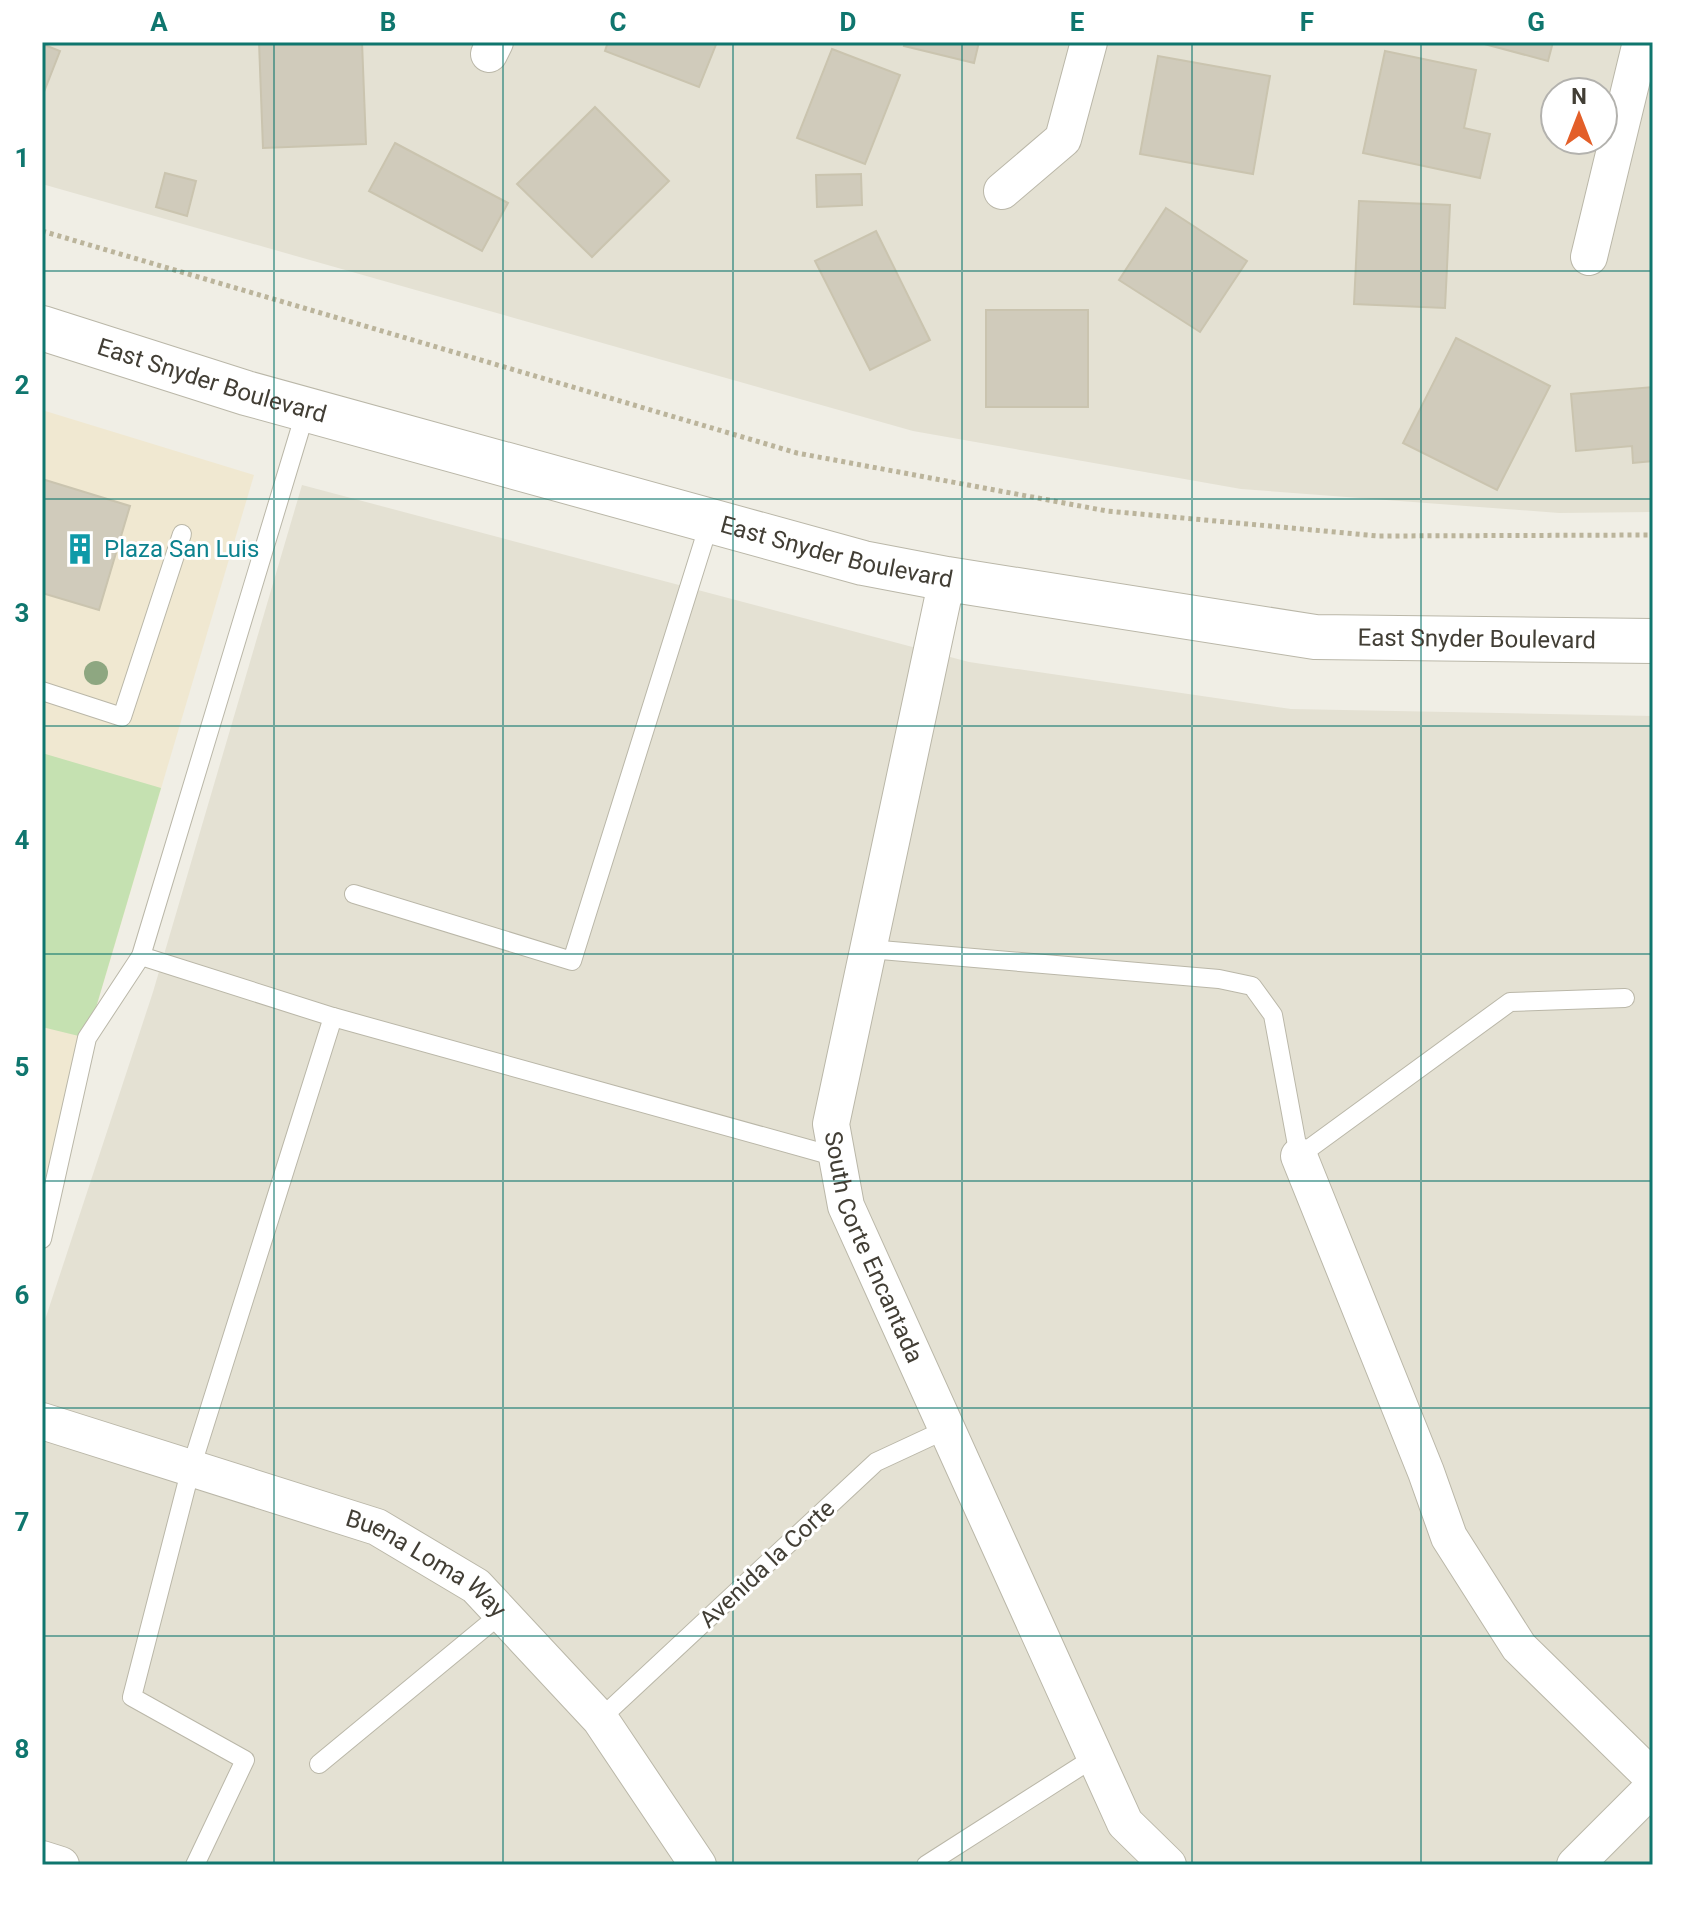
<svg xmlns="http://www.w3.org/2000/svg" width="1695" height="1907" font-family="Roboto,sans-serif">
	<rect width="100%" height="100%" fill="#f0eee5"/>
	<g fill="#e4e1d3" fill-rule="evenodd">
		<path d="M 42,42 L 1653,42 L 1653,512 L 1559,513 L 1241,489 L 913,431 L 42,184 ZM 1555,92 L 1603,92 L 1603,140 L 1555,140 Z"/>
		<polygon points="302,485 969,662 1291,709 1653,716 1653,1865 42,1865 42,1329 153,992"/>
	</g>
	<polygon fill="#f0e8d1" points="42,410 254,475 42,1190"/>
	<polygon fill="#c5e1b1" points="42,753 161,788 87,1038 42,1027"/>
	<g fill="#d0cbbb" stroke="#cac4af" stroke-width="2">
		<polygon points="259,42 362,42 366,144 263,148"/>
		<polygon points="608,42 717,42 699,87 605,51"/>
		<polygon points="905,42 979,42 974,63 904,46"/>
		<polygon points="1477,42 1553,42 1548,61"/>
		<polygon points="42,44 60,51 42,97"/>
		<polygon points="832,49 900,75 865,164 797,138"/>
		<polygon points="1385,51 1476,70 1464,128 1490,134 1480,178 1363,153"/>
		<polygon points="1158,56 1270,76 1253,174 1140,154"/>
		<polygon points="595,107 669,181 592,257 517,184"/>
		<polygon points="395,143 508,203 482,251 369,191"/>
		<polygon points="165,173 196,181 187,216 156,207"/>
		<polygon points="861,174 862,205 817,207 816,175"/>
		<polygon points="1359,201 1450,205 1445,308 1354,304"/>
		<polygon points="1166,208 1247,261 1200,332 1119,280"/>
		<polygon points="876,231 930,340 870,370 815,261"/>
		<rect x="986" y="310" width="102" height="97"/>
		<polygon points="1456,338 1550,386 1497,490 1403,443"/>
		<polygon points="1653,387 1653,461 1633,463 1632,446 1576,451 1571,394"/>
		<polygon points="42,479 130,506 99,610 42,593"/>
	</g>
	<g fill="none" stroke-linecap="round" stroke-linejoin="round">
		<defs>
			<g id="service">
				<polyline points="42,691 122,717 182,534"/>
				<polyline points="354,894 572,961 710,521"/>
				<polyline points="869,949 1219,979 1252,986 1273,1015 1299,1156 1510,1002 1625,998"/>
				<polyline points="141,956 333,1017 837,1157"/>
				<polyline points="42,1239 87,1038 141,956 306,410"/>
				<polyline points="600,1719 876,1462 947,1429"/>
				<polyline points="319,1764 502,1613"/>
				<polyline points="195,1865 245,1760 132,1697 191,1468 333,1017"/>
				<polyline points="926,1865 1095,1757"/>
			</g>
			<g id="minor">
				<polyline points="489,54 495,42"/>
				<polyline points="1002,191 1063,139 1089,42"/>
				<polyline points="1589,257 1641,42"/>
				<path id="s1" d="M 947,579 L 831,1124 L 846,1206 L 1125,1823 L 1168,1865"/>
				<polyline points="1299,1156 1426,1472 1449,1537 1519,1647 1653,1778"/>
				<path id="s2" d="M 42,1421 L 377,1527 L 476,1586 L 600,1719 L 698,1865"/>
				<polyline points="42,1859 61,1865"/>
				<polyline points="1575,1865 1653,1787"/>
			</g>
			<g id="tertiary">
				<path id="s3" d="M 42,328 L 246,393 L 863,563 L 947,579 L 1315,637 L 1653,641"/>
			</g>
		</defs>
		<use href="#service" stroke="#bab7a8" stroke-width="20"/>
		<use href="#minor" stroke="#bab7a8" stroke-width="38"/>
		<use href="#tertiary" stroke="#bab7a8" stroke-width="46"/>
		<polyline stroke="#bbb49b" stroke-width="5" stroke-dasharray="4 4" stroke-linecap="butt" points="42,231 797,453 1107,511 1378,536 1653,535"/>
		<use href="#service" stroke="#fff" stroke-width="18"/>
		<use href="#minor" stroke="#fff" stroke-width="36"/>
		<use href="#tertiary" stroke="#fff" stroke-width="44"/>
	</g>
	<circle fill="#8ea781" cx="96" cy="673" r="12"/>
	<path fill="none" stroke="#0f766e" stroke-width="2" stroke-opacity="0.55" d="M 274,42 L 274,1865M 503,42 L 503,1865M 733,42 L 733,1865M 962,42 L 962,1865M 1192,42 L 1192,1865M 1421,42 L 1421,1865M 42,271 L 1653,271M 42,499 L 1653,499M 42,726 L 1653,726M 42,954 L 1653,954M 42,1181 L 1653,1181M 42,1408 L 1653,1408M 42,1636 L 1653,1636"/>
	<defs>
		<symbol id="building-bare" viewBox="-9 -9 18 18"><path d="M-4-6H4V6H1V3H-1V6H-4ZM-2.5-4.3h1.7v1.8h-1.7ZM.8-4.3h1.7v1.8H.8ZM-2.5-1h1.7V.8h-1.7ZM.8-1h1.7V.8H.8Z" fill="#0f9aa8" stroke="#fff" stroke-width="2.5" paint-order="stroke"/></symbol>
	</defs>
	<g fill-rule="evenodd">
		<use href="#building-bare" x="58" y="527" width="44" height="44"/>
	</g>
	<g text-anchor="middle" dominant-baseline="central" stroke-width="6" stroke-linejoin="round" paint-order="stroke">
		<g font-size="24" fill="#423e35" stroke="#fff">
			<text stroke="none"><textPath href="#s3" startOffset="178">East Snyder Boulevard</textPath></text>
			<text stroke="none"><textPath href="#s3" startOffset="826">East Snyder Boulevard</textPath></text>
			<text stroke="none"><textPath href="#s3" startOffset="1474">East Snyder Boulevard</textPath></text>
			<text stroke="none"><textPath href="#s1" startOffset="688">South Corte Encantada</textPath></text>
			<text transform="translate(767 1564) rotate(-43)">Avenida la Corte</text>
			<text stroke="none"><textPath href="#s2" startOffset="412">Buena Loma Way</textPath></text>
		</g>
		<g font-size="24" fill="#0d838f" stroke="#fff" text-anchor="start">
			<text x="104" y="549">Plaza San Luis</text>
		</g>
	</g>
	<rect width="1695" height="1907" fill="none" stroke="#ffffff" stroke-width="88"/>
	<g transform="translate(1579 116)"><circle r="38" fill="#ffffff" stroke="#b3b2ae" stroke-width="2"/>
	<path d="M0-6L14 30L0 20L-14 30Z" fill="#e35f29"/>
	<text y="-12" font-size="22" font-weight="bold" text-anchor="middle" fill="#423e35">N</text>
	</g>
	<rect x="44" y="44" width="1607" height="1819" fill="none" stroke="#0f766e" stroke-width="3"/>
	<g font-size="26" text-anchor="middle" font-weight="bold" fill="#0f766e">
		<text x="159" y="31">A</text>
		<text x="388" y="31">B</text>
		<text x="618" y="31">C</text>
		<text x="848" y="31">D</text>
		<text x="1077" y="31">E</text>
		<text x="1307" y="31">F</text>
		<text x="1536" y="31">G</text>
		<text x="22" y="167">1</text>
		<text x="22" y="394">2</text>
		<text x="22" y="622">3</text>
		<text x="22" y="849">4</text>
		<text x="22" y="1076">5</text>
		<text x="22" y="1304">6</text>
		<text x="22" y="1531">7</text>
		<text x="22" y="1758">8</text>
	</g>
</svg>
